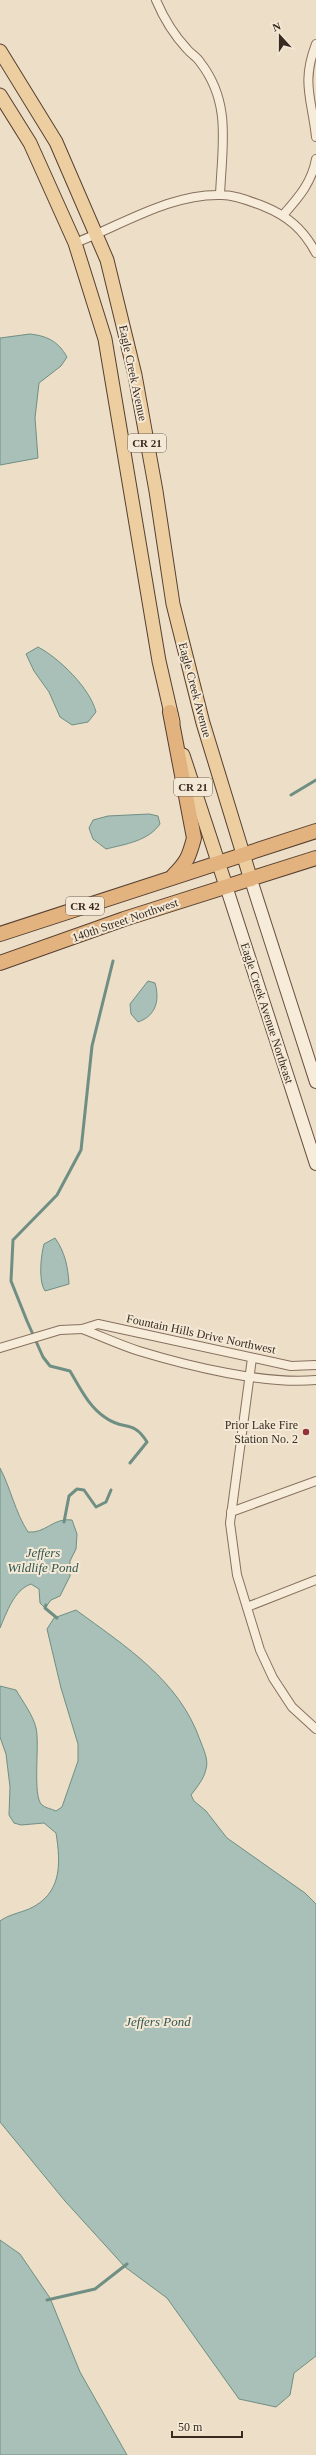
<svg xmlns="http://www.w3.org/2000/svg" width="316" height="2455" font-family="'Times New Roman',serif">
	<rect width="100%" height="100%" fill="#ecdec7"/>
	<g fill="#a8c0b7" stroke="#6f8f84">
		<path d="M 30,334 C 47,336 58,341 67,357 L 61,366 L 39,383 L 35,418 L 38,458 L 0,465 L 0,338 Z"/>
		<path d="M 38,647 C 59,658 90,688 96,712 L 88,722 L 72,725 L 60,717 L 49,692 L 34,671 L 26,654 Z"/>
		<path d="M 149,814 L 158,816 L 160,824 C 148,841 126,844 106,849 L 93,839 L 89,828 L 93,820 L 108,816 Z"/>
		<path d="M 148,981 L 155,983 C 160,1000 156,1016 138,1022 L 131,1014 L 130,1004 Z"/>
		<path d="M 55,1238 C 65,1252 68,1267 69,1284 L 45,1291 C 38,1281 41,1255 44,1244 Z"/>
		<path d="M 0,1468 C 11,1489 15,1512 28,1532 C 45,1534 54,1517 72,1520 L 77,1534 L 76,1549 L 70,1561 L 70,1576 L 60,1596 L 51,1600 L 45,1608 L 40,1603 L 39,1589 L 31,1584 C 14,1590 7,1612 0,1628 Z"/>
		<path d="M 76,1610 C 125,1646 179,1680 200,1740 C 203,1748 209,1760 206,1769 C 204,1779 197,1787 191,1795 L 194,1801 L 206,1811 L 227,1838 L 305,1893 L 316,1904 L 316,2356 L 294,2373 L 290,2395 L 276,2407 L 239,2399 L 167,2298 L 125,2267 L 65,2201 L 0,2122 L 0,1921 C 8,1915 19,1913 29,1909 C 62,1894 61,1864 56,1833 L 44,1823 L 21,1825 L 14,1823 L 9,1815 L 10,1787 L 6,1754 L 0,1737 L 0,1686 L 16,1690 C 23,1702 33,1715 36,1728 C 40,1743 32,1797 42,1805 C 45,1808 52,1809 56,1811 L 62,1807 L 78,1761 L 78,1744 L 61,1688 L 47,1629 L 54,1618 Z"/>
		<polygon points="0,2240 20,2254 50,2298 80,2372 127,2455 0,2455"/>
	</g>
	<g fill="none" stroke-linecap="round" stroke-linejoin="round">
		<g stroke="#6f8f84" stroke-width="3">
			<polyline points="291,795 316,780"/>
			<path d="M 113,961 L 92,1046 L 81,1150 L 57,1195 L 13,1240 L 11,1281 L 27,1321 L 43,1357 L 50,1366 L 70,1371 C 80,1388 89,1407 106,1418 C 124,1431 133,1419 147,1442 L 130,1463"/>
			<polyline points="64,1522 69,1496 77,1489 84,1490 96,1507 106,1502 111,1490"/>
			<polyline points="46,1605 45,1608 57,1618"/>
			<polyline points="47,2300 95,2289 127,2264"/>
		</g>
		<defs>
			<g id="minor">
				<path d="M 156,0 C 164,19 173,34 187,49 C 191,54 197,57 200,62 C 232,103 222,146 220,195"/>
				<path d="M 316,44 C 301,83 312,99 316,137"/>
				<path d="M 284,214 C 299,197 312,182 316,159"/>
				<path d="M 75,243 C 122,225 171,193 222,195 C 236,195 249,201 263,206 C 288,216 303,229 316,253"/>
				<path d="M 82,1329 C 101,1336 120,1345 139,1351 C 188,1366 266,1385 316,1380"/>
				<polyline points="0,1348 60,1330 82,1329 98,1324 291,1366 316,1365"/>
				<polyline points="252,1358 230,1523 237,1575 260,1650 273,1678 292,1707 316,1729"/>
				<polyline points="231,1512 316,1481"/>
				<polyline points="247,1607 316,1580"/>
			</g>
			<g id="secondary">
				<polyline points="251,880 316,1082"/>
				<polyline points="226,886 316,1164"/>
			</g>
			<g id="primary">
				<polyline points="0,51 56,142 107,260 135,375 156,491 173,604 203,723 251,880"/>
				<polyline points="0,95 30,143 75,243 105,339 159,661 173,722"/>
				<polyline points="183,755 226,886"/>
			</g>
			<g id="trunk">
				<path d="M 170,712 L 194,838 C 189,857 187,862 173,876"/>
				<polyline points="0,934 316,831"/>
				<polyline points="0,963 124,919 316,858"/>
			</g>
		</defs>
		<use href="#minor" stroke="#87705d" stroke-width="10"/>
		<use href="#secondary" stroke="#695140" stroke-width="14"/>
		<use href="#primary" stroke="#553f31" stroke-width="15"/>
		<use href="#trunk" stroke="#553f31" stroke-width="16"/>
		<use href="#minor" stroke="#f7ecda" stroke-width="8"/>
		<use href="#secondary" stroke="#f7ecda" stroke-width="12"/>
		<use href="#primary" stroke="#edcea1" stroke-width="13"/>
		<use href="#trunk" stroke="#e2b27f" stroke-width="14"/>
	</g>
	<circle fill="#93303a" stroke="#f4e9d6" stroke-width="1.5" cx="306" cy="1432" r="4"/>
	<g text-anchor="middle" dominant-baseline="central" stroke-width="4" stroke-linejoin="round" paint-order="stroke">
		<g fill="#f4e9d6" stroke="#706357" stroke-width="1">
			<rect x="128" y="434" width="38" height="18" rx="3"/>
			<rect x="174" y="778" width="38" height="18" rx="3"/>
			<rect x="66" y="897" width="38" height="18" rx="3"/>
		</g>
		<g font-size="11" font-weight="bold" fill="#382a20">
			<text x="147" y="443">CR 21</text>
			<text x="193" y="787">CR 21</text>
			<text x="85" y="906">CR 42</text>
		</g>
		<g font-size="12" fill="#382a20" stroke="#f4e9d6">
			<text transform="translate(133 373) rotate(78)">Eagle Creek Avenue</text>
			<text transform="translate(195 690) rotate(75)">Eagle Creek Avenue</text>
			<text transform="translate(125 920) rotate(-19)">140th Street Northwest</text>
			<text transform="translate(267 1013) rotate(72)">Eagle Creek Avenue Northeast</text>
			<text transform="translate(201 1334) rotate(12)">Fountain Hills Drive Northwest</text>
		</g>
		<g font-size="12" fill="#382a20" stroke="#f4e9d6" text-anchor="end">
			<text x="298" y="1425">Prior Lake Fire<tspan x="298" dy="14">Station No. 2</tspan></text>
		</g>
		<g font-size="13" font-style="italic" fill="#305751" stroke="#f4e9d6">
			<text x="43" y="1552">Jeffers<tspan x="43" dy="15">Wildlife Pond</tspan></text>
			<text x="158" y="2021">Jeffers Pond</text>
		</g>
	</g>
	<g transform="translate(280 36) rotate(339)" stroke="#f4e9d6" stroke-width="3" paint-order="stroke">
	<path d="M0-3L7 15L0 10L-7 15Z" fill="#382a20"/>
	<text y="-6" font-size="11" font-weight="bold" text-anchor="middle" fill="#382a20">N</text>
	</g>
	<path d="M172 2431v6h70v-6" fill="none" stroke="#382a20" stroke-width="2"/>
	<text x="178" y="2431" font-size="12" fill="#382a20" stroke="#f4e9d6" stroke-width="3" paint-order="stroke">50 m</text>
</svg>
